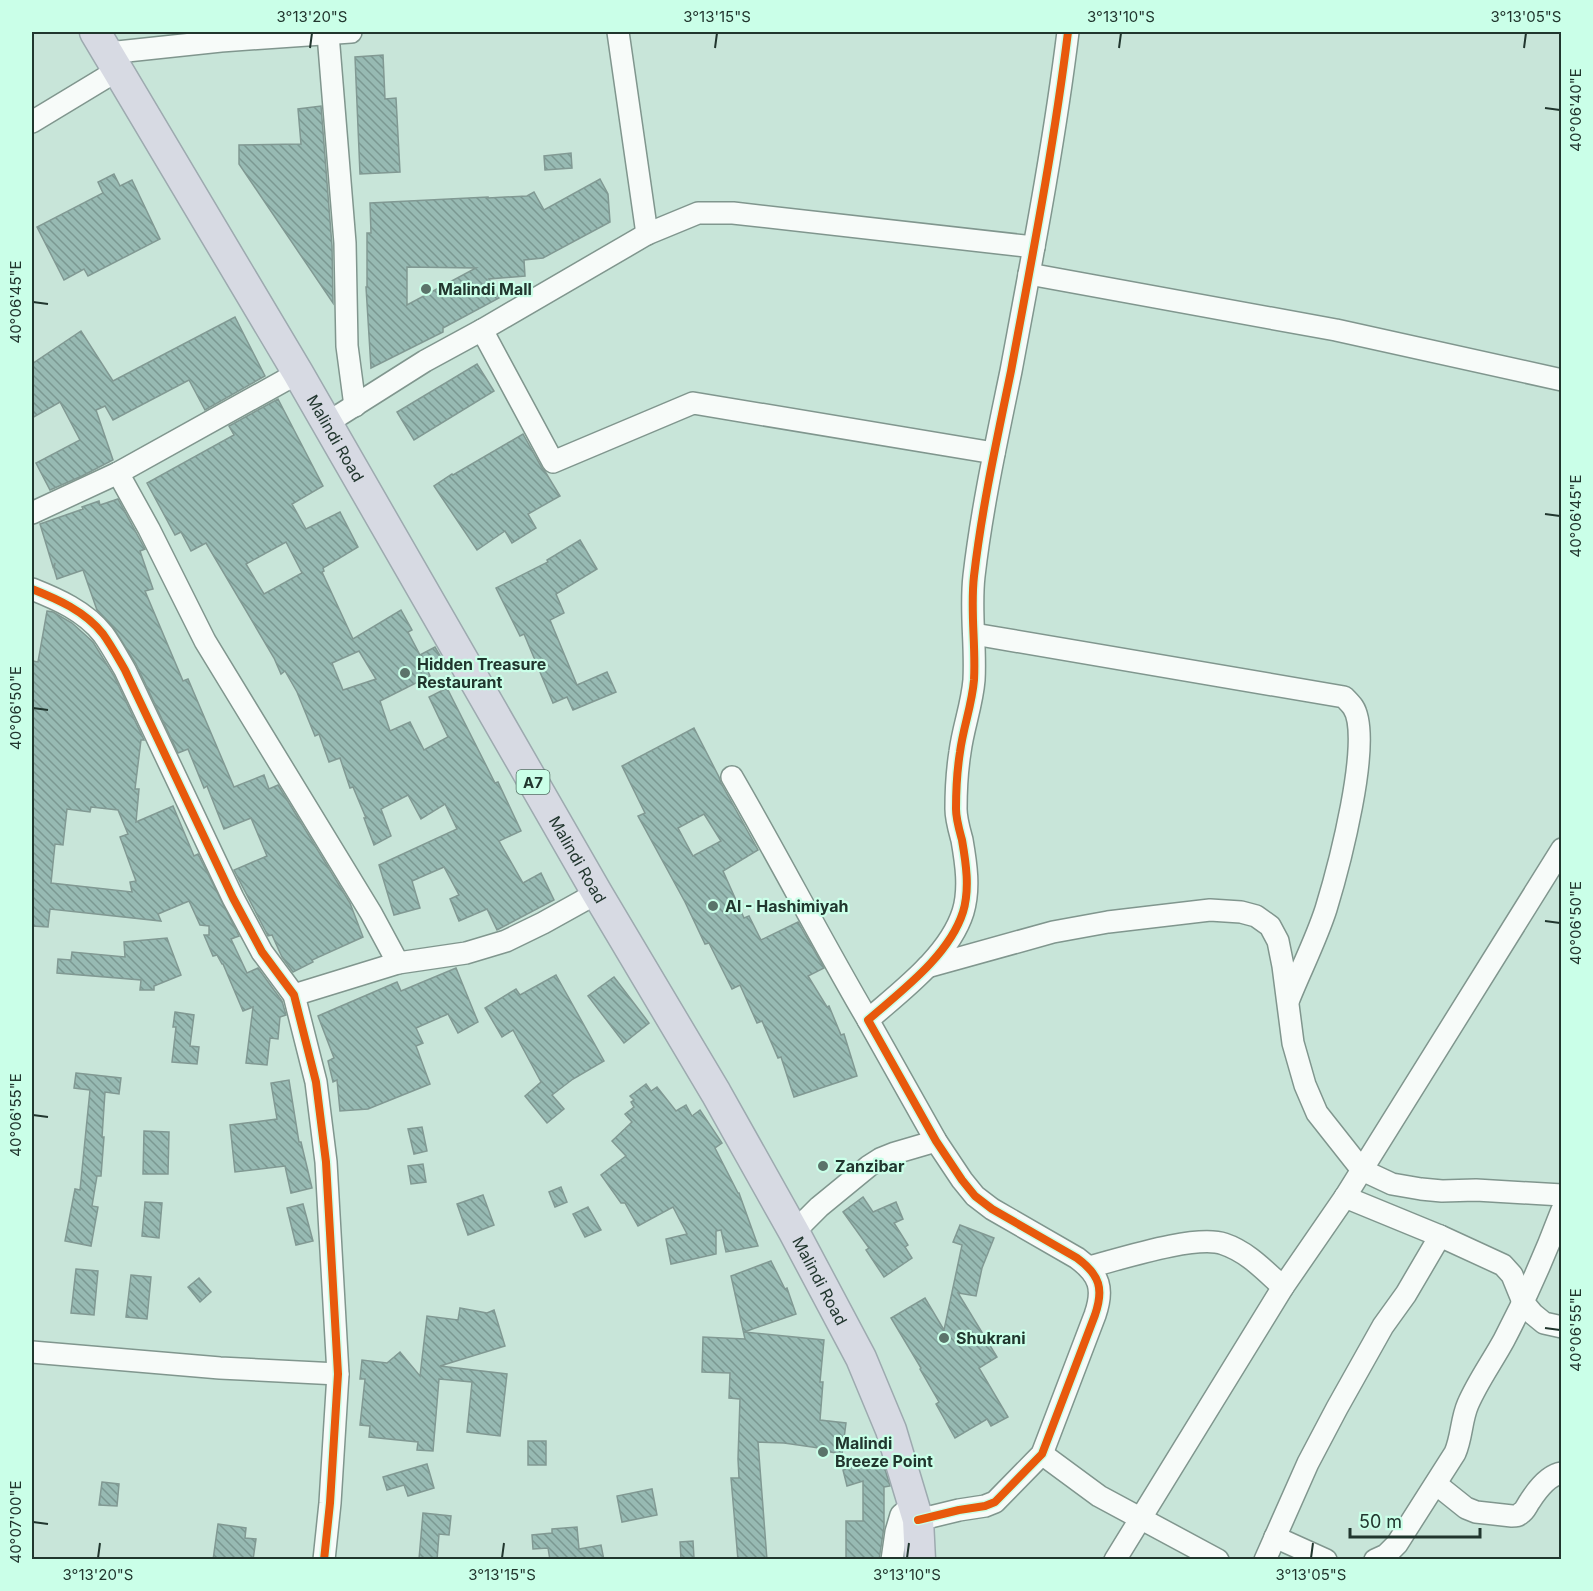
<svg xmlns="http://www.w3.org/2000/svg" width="1593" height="1591" font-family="Inter,sans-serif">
	<defs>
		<pattern id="building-back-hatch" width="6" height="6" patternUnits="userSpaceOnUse" patternTransform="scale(1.5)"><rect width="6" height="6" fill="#97bab3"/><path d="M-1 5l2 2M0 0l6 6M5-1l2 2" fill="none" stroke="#7b9892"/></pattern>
	</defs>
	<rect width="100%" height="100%" fill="#c8e5d9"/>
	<g fill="url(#building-back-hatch)" stroke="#819993" stroke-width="1.5" fill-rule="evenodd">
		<polygon points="383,55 385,99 396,98 400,172 360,174 355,57"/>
		<polygon points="321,106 332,246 333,303 239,164 239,145 301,144 298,109"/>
		<polygon points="571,153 572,168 545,170 544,156"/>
		<polygon points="114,174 120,186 132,180 160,239 88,276 84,269 64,280 37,227 103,193 98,182"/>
		<path d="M 600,179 L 608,194 L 610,222 L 543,258 L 524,260 L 525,276 L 489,279 L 499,298 L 443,328 L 443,332 L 371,368 L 366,287 L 367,287 L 367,233 L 371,233 L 370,203 L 488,197 L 488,198 L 527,196 L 534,192 L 544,210 ZM 407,267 L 476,268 L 407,305 Z"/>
		<polygon points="235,317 265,376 205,410 189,380 113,420 105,406 96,410 113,460 82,476 50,490 36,463 80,440 60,402 32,418 32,364 81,331 113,381"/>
		<polygon points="477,364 494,391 414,440 397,412"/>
		<path d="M 278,399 L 323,486 L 292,504 L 306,529 L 340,512 L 358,547 L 323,568 L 324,571 L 322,572 L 353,639 L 401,610 L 412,630 L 408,632 L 420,655 L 435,647 L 442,659 L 426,667 L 430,676 L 380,701 L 390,731 L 410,722 L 424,750 L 448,737 L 429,697 L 447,688 L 495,783 L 498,782 L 521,831 L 499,841 L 523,883 L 541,873 L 554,900 L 497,930 L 487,909 L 459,921 L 450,899 L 459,895 L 444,867 L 412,881 L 420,908 L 394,915 L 379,865 L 457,829 L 445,804 L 421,819 L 408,795 L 381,809 L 391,836 L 374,845 L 364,818 L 366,818 L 353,787 L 350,788 L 340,758 L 329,762 L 319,734 L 315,736 L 297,692 L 285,671 L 281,674 L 274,658 L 206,543 L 191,551 L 181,532 L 175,535 L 147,483 L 234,435 L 229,426 ZM 286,542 L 302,573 L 264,594 L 246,564 ZM 359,651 L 376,679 L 343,690 L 332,663 Z"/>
		<polygon points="523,434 542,468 546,473 560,496 528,514 536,528 512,543 505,531 477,550 434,486 452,474 453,475"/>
		<polygon points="118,499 145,549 140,551 153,589 145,591 183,681 188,679 234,787 264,775 269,789 278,785 350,903 363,937 312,960 313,962 293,972 282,957 272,935 268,936 234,870 267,856 251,818 224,829 207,786 204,788 188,749 178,753 136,664 113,627 97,610 83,570 57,579 54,569 55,563 53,567 40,524 83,509 82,507 99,501 100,505"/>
		<polygon points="580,540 597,569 556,594 564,613 550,620 577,685 607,672 616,692 573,710 567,697 553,703 524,634 520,636 496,588 548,562 547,560"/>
		<path d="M 47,611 L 53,612 L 72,623 L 93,642 L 114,676 L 144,740 L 141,740 L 135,789 L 139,789 L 136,822 L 173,806 L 194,856 L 198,854 L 239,936 L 231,939 L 247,973 L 258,968 L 282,1001 L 286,1015 L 280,1017 L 278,1039 L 270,1038 L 267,1065 L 246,1063 L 253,1007 L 243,1011 L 223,964 L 222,964 L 217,955 L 213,956 L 204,935 L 209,935 L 209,926 L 200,925 L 189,901 L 158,914 L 161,921 L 50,909 L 48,927 L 32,926 L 32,661 L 38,662 ZM 91,807 L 118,810 L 128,834 L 120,837 L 136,881 L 130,882 L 132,892 L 51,883 L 55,844 L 63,845 L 67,809 L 90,812 Z"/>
		<path d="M 694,728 L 719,777 L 721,783 L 758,850 L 723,871 L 744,918 L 749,916 L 761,940 L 798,922 L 824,968 L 808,976 L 827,1007 L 829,1006 L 841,1035 L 844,1034 L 857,1076 L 794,1097 L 781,1057 L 778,1058 L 762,1021 L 757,1023 L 740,985 L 732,989 L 709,943 L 705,944 L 685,902 L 638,816 L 645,813 L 622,766 ZM 704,814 L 721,841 L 693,856 L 678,828 Z"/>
		<polygon points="167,938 181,975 154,986 154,990 140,990 141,980 57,973 58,959 71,960 72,952 125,957 124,942"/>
		<polygon points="456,968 478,1022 458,1033 448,1014 416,1028 423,1043 416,1046 430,1084 368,1109 340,1111 337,1080 333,1082 328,1061 334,1058 318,1016 397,982 401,991"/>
		<polygon points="556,975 604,1061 573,1079 552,1095 564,1109 547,1123 525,1096 541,1082 513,1030 502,1037 485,1008 516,989 520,995"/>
		<polygon points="614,977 649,1023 624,1043 588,996"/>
		<polygon points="175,1012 194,1015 190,1046 199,1047 197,1064 172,1062 176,1027 173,1027"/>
		<polygon points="76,1073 121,1078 119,1094 105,1092 102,1137 104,1137 101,1176 97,1176 92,1206 98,1207 91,1246 65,1241 75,1189 80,1190 90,1090 74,1088"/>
		<polygon points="289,1080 299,1142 301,1142 312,1188 291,1193 285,1166 235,1172 230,1125 277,1119 271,1083"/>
		<polygon points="646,1084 651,1091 657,1087 676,1111 686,1105 692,1116 700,1110 722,1143 715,1148 738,1193 739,1193 758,1246 726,1252 721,1230 716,1231 716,1254 671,1264 666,1239 687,1234 673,1207 638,1226 625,1203 621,1203 601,1175 626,1156 612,1141 632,1122 625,1114 634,1107 631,1102 634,1100 630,1096"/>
		<polygon points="422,1127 427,1151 414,1154 408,1129"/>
		<polygon points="144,1131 169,1132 168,1174 143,1174"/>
		<polygon points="423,1164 426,1182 411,1184 408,1166"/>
		<polygon points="561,1187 567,1202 555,1207 549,1192"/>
		<polygon points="483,1195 494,1225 468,1235 457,1204"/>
		<polygon points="863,1197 873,1212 896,1202 903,1219 894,1223 908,1245 905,1247 912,1258 884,1277 866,1250 869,1248 843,1212"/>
		<polygon points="145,1202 162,1203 159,1238 142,1236"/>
		<polygon points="303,1204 313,1241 296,1245 287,1208"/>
		<polygon points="588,1207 601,1230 585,1237 573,1214"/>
		<polygon points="960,1225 994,1238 982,1268 976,1296 958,1293 997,1357 979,1368 1008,1417 991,1426 987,1419 955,1438 936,1404 939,1402 920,1369 921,1368 891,1318 925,1298 944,1330 962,1245 953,1242"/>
		<polygon points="771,1261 785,1289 787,1288 796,1314 744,1332 824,1340 820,1382 823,1382 820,1420 846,1423 842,1454 825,1451 826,1449 784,1443 758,1442 767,1560 738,1560 731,1478 739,1478 738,1459 740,1399 729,1398 730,1373 702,1372 703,1337 745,1339 731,1276"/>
		<polygon points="76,1269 98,1271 94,1315 71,1313"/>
		<polygon points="131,1275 151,1277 147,1319 126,1317"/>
		<polygon points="199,1278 211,1292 200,1302 188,1287"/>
		<polygon points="460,1308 487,1313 494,1310 505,1346 440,1366 507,1374 500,1436 467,1432 472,1382 439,1379 433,1451 417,1450 418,1442 369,1437 370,1426 360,1425 365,1379 360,1379 362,1360 387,1363 400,1352 420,1376 427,1316 458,1320"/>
		<rect x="528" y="1441" width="18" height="24"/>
		<polygon points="882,1459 890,1486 884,1487 884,1527 879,1560 846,1560 846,1521 863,1521 863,1481 847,1486 843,1470"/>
		<polygon points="427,1464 434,1488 408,1496 404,1485 387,1490 383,1477"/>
		<polygon points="102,1482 119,1484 117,1506 99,1505"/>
		<polygon points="652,1489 657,1515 622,1522 617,1496"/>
		<polygon points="423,1513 451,1516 449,1535 439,1534 437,1560 419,1559"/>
		<polygon points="218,1524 246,1528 245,1538 256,1539 253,1560 213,1560"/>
		<polygon points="577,1527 579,1549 601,1545 604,1560 550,1560 548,1548 533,1549 532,1535 552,1533 552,1529"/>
		<polygon points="693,1541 694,1558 681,1559 680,1542"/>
	</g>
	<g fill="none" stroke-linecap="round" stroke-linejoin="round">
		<defs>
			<g id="minor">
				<polyline points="618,32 647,234"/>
				<polyline points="328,34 345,243 347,346 355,406"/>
				<polyline points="108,53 221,41 351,32"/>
				<polyline points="32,122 118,70"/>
				<polyline points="1029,274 1336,330 1562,380"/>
				<polyline points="482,330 553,462 693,403 994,453"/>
				<polyline points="327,423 425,361 482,330 647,234 698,213 733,213 1034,247"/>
				<polyline points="118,473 149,529 205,641 371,913 398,963"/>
				<polyline points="32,513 118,473 298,373"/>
				<path d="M 32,589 C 57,599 85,611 103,634 C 111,645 118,658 125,670 L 233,898 L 262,952 L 294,995 L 316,1082 L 326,1162 L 338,1374 L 330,1503 L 324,1560"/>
				<path d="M 974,634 L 1344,697 C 1347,700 1351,704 1353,707 C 1374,738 1337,873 1326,909 C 1316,940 1301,969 1289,999"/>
				<path d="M 732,777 C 779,858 821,940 868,1020"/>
				<polyline points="927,967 1053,932 1108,922 1210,910 1241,912 1256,916 1270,926 1278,941 1283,966 1293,1043 1305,1085 1317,1113 1362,1170 1392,1184 1421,1189 1442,1191 1476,1190 1562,1195"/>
				<polyline points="294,995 398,963 466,953 506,941 543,923 597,893"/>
				<polyline points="1345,1197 1440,1236 1503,1265 1512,1275 1523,1302 1533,1314 1544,1323 1562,1327"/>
				<polyline points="794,1232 819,1207 869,1166 880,1159 895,1153 936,1141"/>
				<path d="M 1089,1267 C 1120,1259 1196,1234 1224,1244 C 1248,1252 1265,1271 1283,1287"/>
				<polyline points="32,1352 220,1368 338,1374"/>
				<polyline points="1042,1454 1099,1496 1218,1560"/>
				<path d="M 1436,1484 L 1466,1508 L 1476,1512 L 1512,1516 C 1516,1516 1518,1516 1521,1513 C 1525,1511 1527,1505 1530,1501 C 1537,1490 1548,1475 1562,1473"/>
				<path d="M 918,1520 L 959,1510 L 985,1506 L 995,1502 L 1042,1454 L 1095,1315 C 1104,1289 1100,1275 1077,1258 L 992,1209 L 975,1196 L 962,1180 L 936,1141 L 868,1020 C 901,991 949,956 963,912 C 970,889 966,863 962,840 C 959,829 956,819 956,809 C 956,790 957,771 960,752 C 963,728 972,705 974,680 C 976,645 970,611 974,576 C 982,507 997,439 1011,371 C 1032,258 1054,145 1068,32"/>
				<polyline points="1275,1537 1326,1560"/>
				<polyline points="892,1560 896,1532 901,1515 914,1504"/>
				<polyline points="1115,1560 1283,1287 1345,1197 1562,849"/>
				<polyline points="1265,1560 1308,1463 1337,1408 1383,1326 1406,1294 1440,1236"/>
				<path d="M 1375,1560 L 1386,1555 L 1397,1544 L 1455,1453 C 1462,1437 1461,1420 1468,1404 C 1478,1381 1492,1362 1504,1340 C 1526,1298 1545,1255 1562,1210"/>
			</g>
			<g id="highway">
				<path id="s1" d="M 95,32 L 298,373 L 597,893 L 716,1093 L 794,1232 L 861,1358 L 891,1430 L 918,1520 L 920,1560"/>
			</g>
		</defs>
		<use href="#minor" stroke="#80968e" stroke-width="24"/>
		<use href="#highway" stroke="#9daaaf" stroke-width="33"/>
		<use href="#minor" stroke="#f7fbf9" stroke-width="21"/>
		<use href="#highway" stroke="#d7dae3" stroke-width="30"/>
		<defs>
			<g id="cycleway">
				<path d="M 32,589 C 57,599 85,611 103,634 C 111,645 118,658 125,670 L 233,898 L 262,952 L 294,995 L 316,1082 L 326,1162 L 338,1374 L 330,1503 L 324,1560"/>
				<path d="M 918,1520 L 959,1510 L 985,1506 L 995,1502 L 1042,1454 L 1095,1315 C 1104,1289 1100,1275 1077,1258 L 992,1209 L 975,1196 L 962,1180 L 936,1141 L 868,1020 C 901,991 949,956 963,912 C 970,889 966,863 962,840 C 959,829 956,819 956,809 C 956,790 957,771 960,752 C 963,728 972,705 974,680 C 976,645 970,611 974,576 C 982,507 997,439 1011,371 C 1032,258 1054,145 1068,32"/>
			</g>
		</defs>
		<use href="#cycleway" stroke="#caffe8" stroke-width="11"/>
		<use href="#cycleway" stroke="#e8590c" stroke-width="8"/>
	</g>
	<path fill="none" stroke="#21362e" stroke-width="2" d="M 310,48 L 312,33M 715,48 L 717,33M 1119,48 L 1121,33M 1524,48 L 1526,33M 1545,108 L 1560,110M 33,302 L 48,304M 1545,514 L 1560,516M 33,708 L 48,710M 1545,921 L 1560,923M 33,1115 L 48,1117M 1545,1328 L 1560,1330M 33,1522 L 48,1524M 98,1558 L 100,1543M 502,1558 L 504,1543M 907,1558 L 909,1543M 1311,1558 L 1313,1543"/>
	<g fill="#5b736a" stroke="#caffe8" stroke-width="2">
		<circle cx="426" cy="289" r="6"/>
		<circle cx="405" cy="673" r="6"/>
		<circle cx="713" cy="906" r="6"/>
		<circle cx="823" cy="1166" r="6"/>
		<circle cx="944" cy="1338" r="6"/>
		<circle cx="823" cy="1452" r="6"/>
	</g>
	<g text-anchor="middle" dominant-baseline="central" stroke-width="4.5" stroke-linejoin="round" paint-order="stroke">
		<rect fill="#caffe8" stroke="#547266" stroke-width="1.5" x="516.5" y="770" width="33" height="24" rx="4.5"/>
		<g font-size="15" font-weight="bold" fill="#21362e">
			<text x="533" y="782">A7</text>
		</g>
		<g font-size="16" font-weight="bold" fill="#21362e" stroke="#caffe8" text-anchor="start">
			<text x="438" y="289">Malindi Mall</text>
			<text x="417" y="664">Hidden Treasure<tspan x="417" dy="18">Restaurant</tspan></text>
			<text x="725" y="906">Al - Hashimiyah</text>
			<text x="835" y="1166">Zanzibar</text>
			<text x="956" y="1338">Shukrani</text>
			<text x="835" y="1443">Malindi<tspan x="835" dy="18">Breeze Point</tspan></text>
		</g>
		<g font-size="16" fill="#21362e" stroke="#caffe8">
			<text stroke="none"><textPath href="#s1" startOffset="472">Malindi Road</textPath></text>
			<text stroke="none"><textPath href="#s1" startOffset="958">Malindi Road</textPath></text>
			<text stroke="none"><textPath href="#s1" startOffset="1444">Malindi Road</textPath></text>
		</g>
	</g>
	<rect width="1593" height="1591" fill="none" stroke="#caffe8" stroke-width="66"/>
	<path d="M1350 1528v9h130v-9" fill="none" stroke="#21362e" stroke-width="3"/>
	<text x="1359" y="1528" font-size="18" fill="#21362e" stroke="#caffe8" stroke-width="4.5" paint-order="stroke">50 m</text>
	<rect x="33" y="33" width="1527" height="1525" fill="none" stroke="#21362e" stroke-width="2"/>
	<g font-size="15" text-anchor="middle" fill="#21362e">
		<text x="312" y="22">3°13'20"S</text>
		<text x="717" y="22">3°13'15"S</text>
		<text x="1121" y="22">3°13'10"S</text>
		<text x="1526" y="22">3°13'05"S</text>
		<text transform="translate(1576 110) rotate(-90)" y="5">40°06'40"E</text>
		<text transform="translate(16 302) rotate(-90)" y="5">40°06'45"E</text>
		<text transform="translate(1576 516) rotate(-90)" y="5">40°06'45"E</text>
		<text transform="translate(16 708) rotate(-90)" y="5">40°06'50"E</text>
		<text transform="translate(1576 923) rotate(-90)" y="5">40°06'50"E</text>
		<text transform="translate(16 1115) rotate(-90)" y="5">40°06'55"E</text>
		<text transform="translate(1576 1330) rotate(-90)" y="5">40°06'55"E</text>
		<text transform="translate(16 1522) rotate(-90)" y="5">40°07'00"E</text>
		<text x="98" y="1580">3°13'20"S</text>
		<text x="502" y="1580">3°13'15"S</text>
		<text x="907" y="1580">3°13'10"S</text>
		<text x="1311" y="1580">3°13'05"S</text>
	</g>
</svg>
